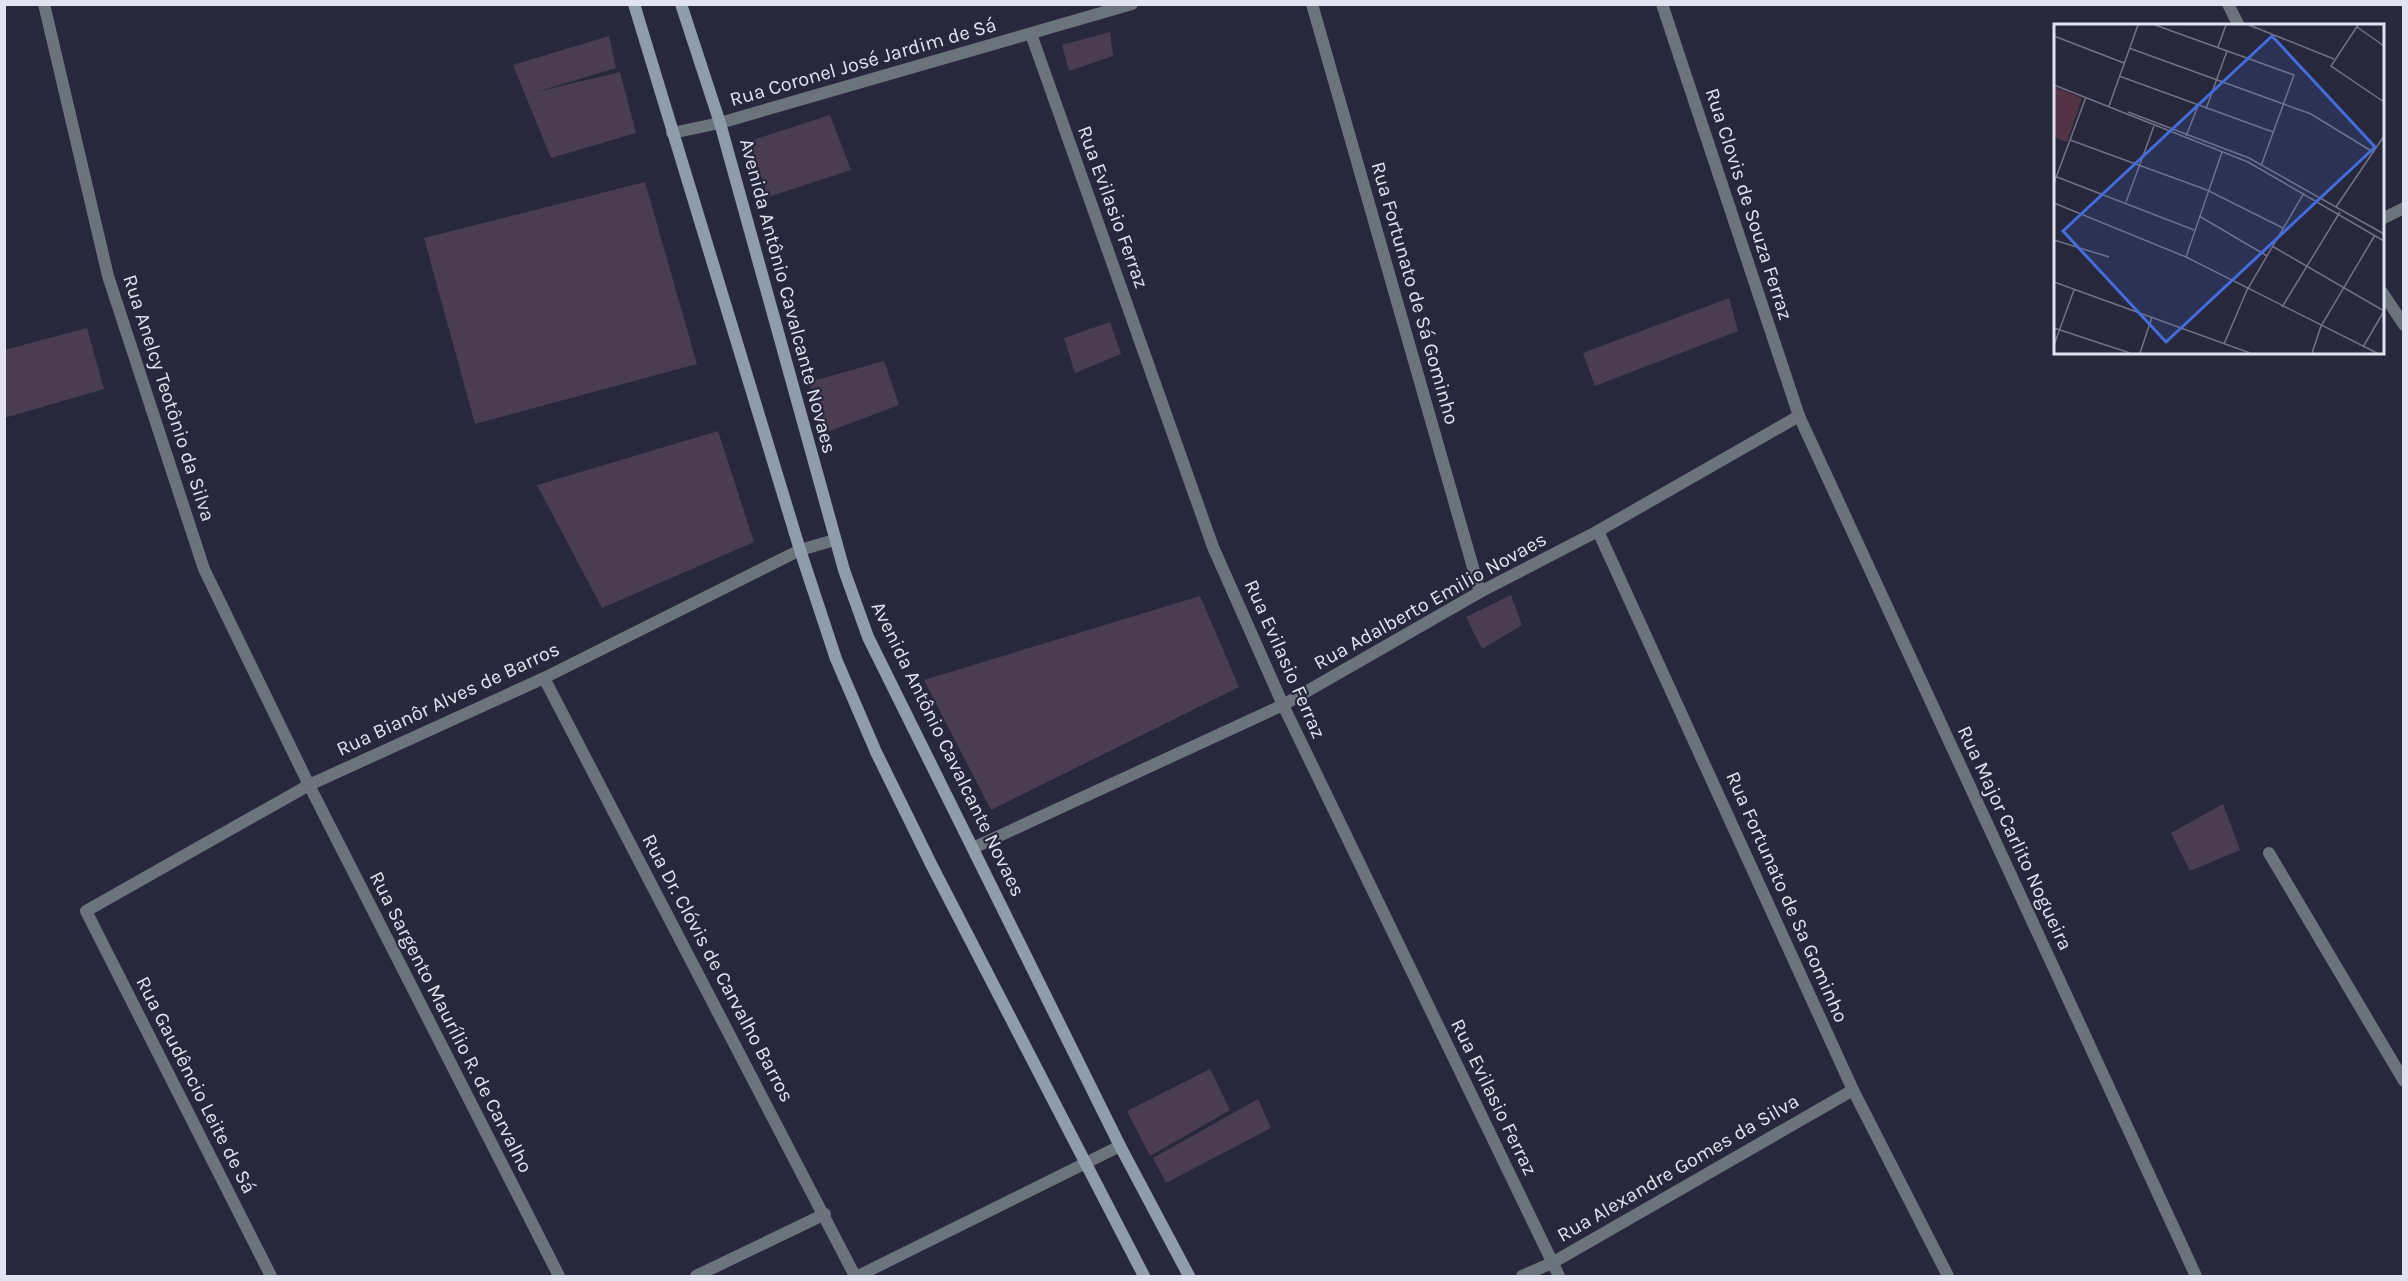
<svg xmlns="http://www.w3.org/2000/svg" width="2408" height="1281" font-family="Karla,sans-serif">
	<rect width="100%" height="100%" fill="#27283c"/>
	<g fill="#4a3d51">
		<polygon points="1110,32 1113,56 1069,71 1062,45"/>
		<polygon points="609,36 616,68 536,92 620,72 636,133 551,158 513,65"/>
		<polygon points="830,115 851,170 768,197 750,141"/>
		<polygon points="645,182 697,364 475,424 424,238"/>
		<polygon points="1729,298 1738,331 1595,386 1583,353"/>
		<polygon points="1110,322 1121,354 1075,373 1064,338"/>
		<polygon points="87,328 104,389 4,418 4,350"/>
		<polygon points="884,361 899,405 827,432 809,382"/>
		<polygon points="718,431 754,542 602,608 537,485"/>
		<polygon points="1511,595 1522,625 1482,649 1466,617"/>
		<polygon points="1200,596 1239,687 991,810 924,680"/>
		<polygon points="2223,804 2240,850 2190,871 2171,833"/>
		<polygon points="1210,1069 1230,1110 1150,1156 1127,1111"/>
		<polygon points="1258,1099 1271,1128 1166,1183 1153,1158"/>
	</g>
	<g fill="none" stroke-linecap="round" stroke-linejoin="round">
		<g stroke="#6b737c" stroke-width="12">
			<polyline points="44,4 108,276 204,569 309,785 559,1276"/>
			<polyline points="1312,4 1480,592"/>
			<polyline points="1662,4 1799,416 2196,1276"/>
			<polyline points="2228,4 2239,26"/>
			<polyline points="1031,34 1213,547 1283,705 1559,1276"/>
			<polyline points="672,133 720,123 1132,4"/>
			<polyline points="2382,219 2404,208"/>
			<polyline points="2382,292 2404,325"/>
			<polyline points="1598,531 1853,1090 1948,1276"/>
			<polyline points="544,678 855,1276"/>
			<polyline points="973,848 1283,705 1480,592 1598,531 1799,416"/>
			<polyline points="2269,853 2404,1081"/>
			<polyline points="271,1276 86,911 309,785 544,678 800,550 835,540"/>
			<polyline points="696,1276 825,1214"/>
			<polyline points="858,1276 1120,1146"/>
			<polyline points="1522,1276 1552,1263 1853,1090"/>
		</g>
		<g stroke="#8f9caa" stroke-width="12">
			<polyline points="634,4 800,550 836,659 876,752 932,866 1144,1276"/>
			<polyline points="681,4 720,123 844,570 868,637 1120,1146 1189,1276"/>
		</g>
	</g>
	<g text-anchor="middle" dominant-baseline="central" stroke-width="4.5" stroke-linejoin="round" paint-order="stroke">
		<g font-size="20" fill="#e1e3f0" stroke="#27283c">
			<text transform="translate(863 62) rotate(-16)">Rua Coronel José Jardim de Sá</text>
			<text transform="translate(1749 204) rotate(72)">Rua Clovis de Souza Ferraz</text>
			<text transform="translate(1113 207) rotate(70)">Rua Evilasio Ferraz</text>
			<text transform="translate(1415 293) rotate(74)">Rua Fortunato de Sá Gominho</text>
			<text transform="translate(788 296) rotate(75)">Avenida Antônio Cavalcante Novaes</text>
			<text transform="translate(169 398) rotate(72)">Rua Anelcy Teotônio da Silva</text>
			<text transform="translate(1430 601) rotate(-29)">Rua Adalberto Emilio Novaes</text>
			<text transform="translate(1285 659) rotate(66)">Rua Evilasio Ferraz</text>
			<text transform="translate(448 699) rotate(-25)">Rua Bianôr Alves de Barros</text>
			<text transform="translate(948 749) rotate(64)">Avenida Antônio Cavalcante Novaes</text>
			<text transform="translate(2015 838) rotate(65)">Rua Major Carlito Nogueira</text>
			<text transform="translate(1787 897) rotate(66)">Rua Fortunato de Sa Gominho</text>
			<text transform="translate(718 968) rotate(62)">Rua Dr. Clóvis de Carvalho Barros</text>
			<text transform="translate(451 1022) rotate(63)">Rua Sargento Maurílio R. de Carvalho</text>
			<text transform="translate(196 1085) rotate(63)">Rua Gaudêncio Leite de Sá</text>
			<text transform="translate(1494 1097) rotate(64)">Rua Evilasio Ferraz</text>
			<text transform="translate(1678 1168) rotate(-30)">Rua Alexandre Gomes da Silva</text>
		</g>
	</g>
	<g transform="translate(2054 24)">
		<rect width="330" height="330" fill="#27283c"/>
		<path d="M 0,63 L 28,74 L 13,118 L 0,113 Z" fill="#533344"/>
		<path fill="none" stroke="#717384" stroke-width="1.5" d="M 101,1 L 240,51 L 207,142M 195,1 L 280,35M 304,1 L 277,42 L 330,78M 303,3 L 330,22M 0,12 L 70,39M 164,23 L 172,1M 75,24 L 257,90 L 319,128M 65,52 L 219,108M 0,61 L 194,138 L 330,217M 55,82 L 84,1M 152,85 L 173,27M 74,88 L 195,134 L 330,210M 132,112 L 144,82M 16,116 L 153,166 L 229,204M 3,153 L 140,206M 0,159 L 32,73M 72,178 L 100,102M 0,179 L 132,233 L 323,329M 282,183 L 330,112M 145,192 L 213,232M 0,216 L 55,233M 218,222 L 330,287M 132,233 L 168,128M 0,258 L 196,329M 228,283 L 286,188M 0,304 L 76,329M 170,320 L 193,266 L 250,169M 0,321 L 20,266M 309,323 L 330,287M 86,329 L 98,293M 258,329 L 267,302 L 321,211"/>
		<path fill="#446cdd" fill-opacity="0.15" stroke="#446cdd" stroke-width="3" d="M 218,12 L 321,123 L 112,318 L 9,207 Z"/>
		<rect width="330" height="330" fill="none" stroke="#e1e3f0" stroke-width="3"/>
	</g>
	<rect width="2408" height="1281" fill="none" stroke="#e1e3f0" stroke-width="12"/>
</svg>
